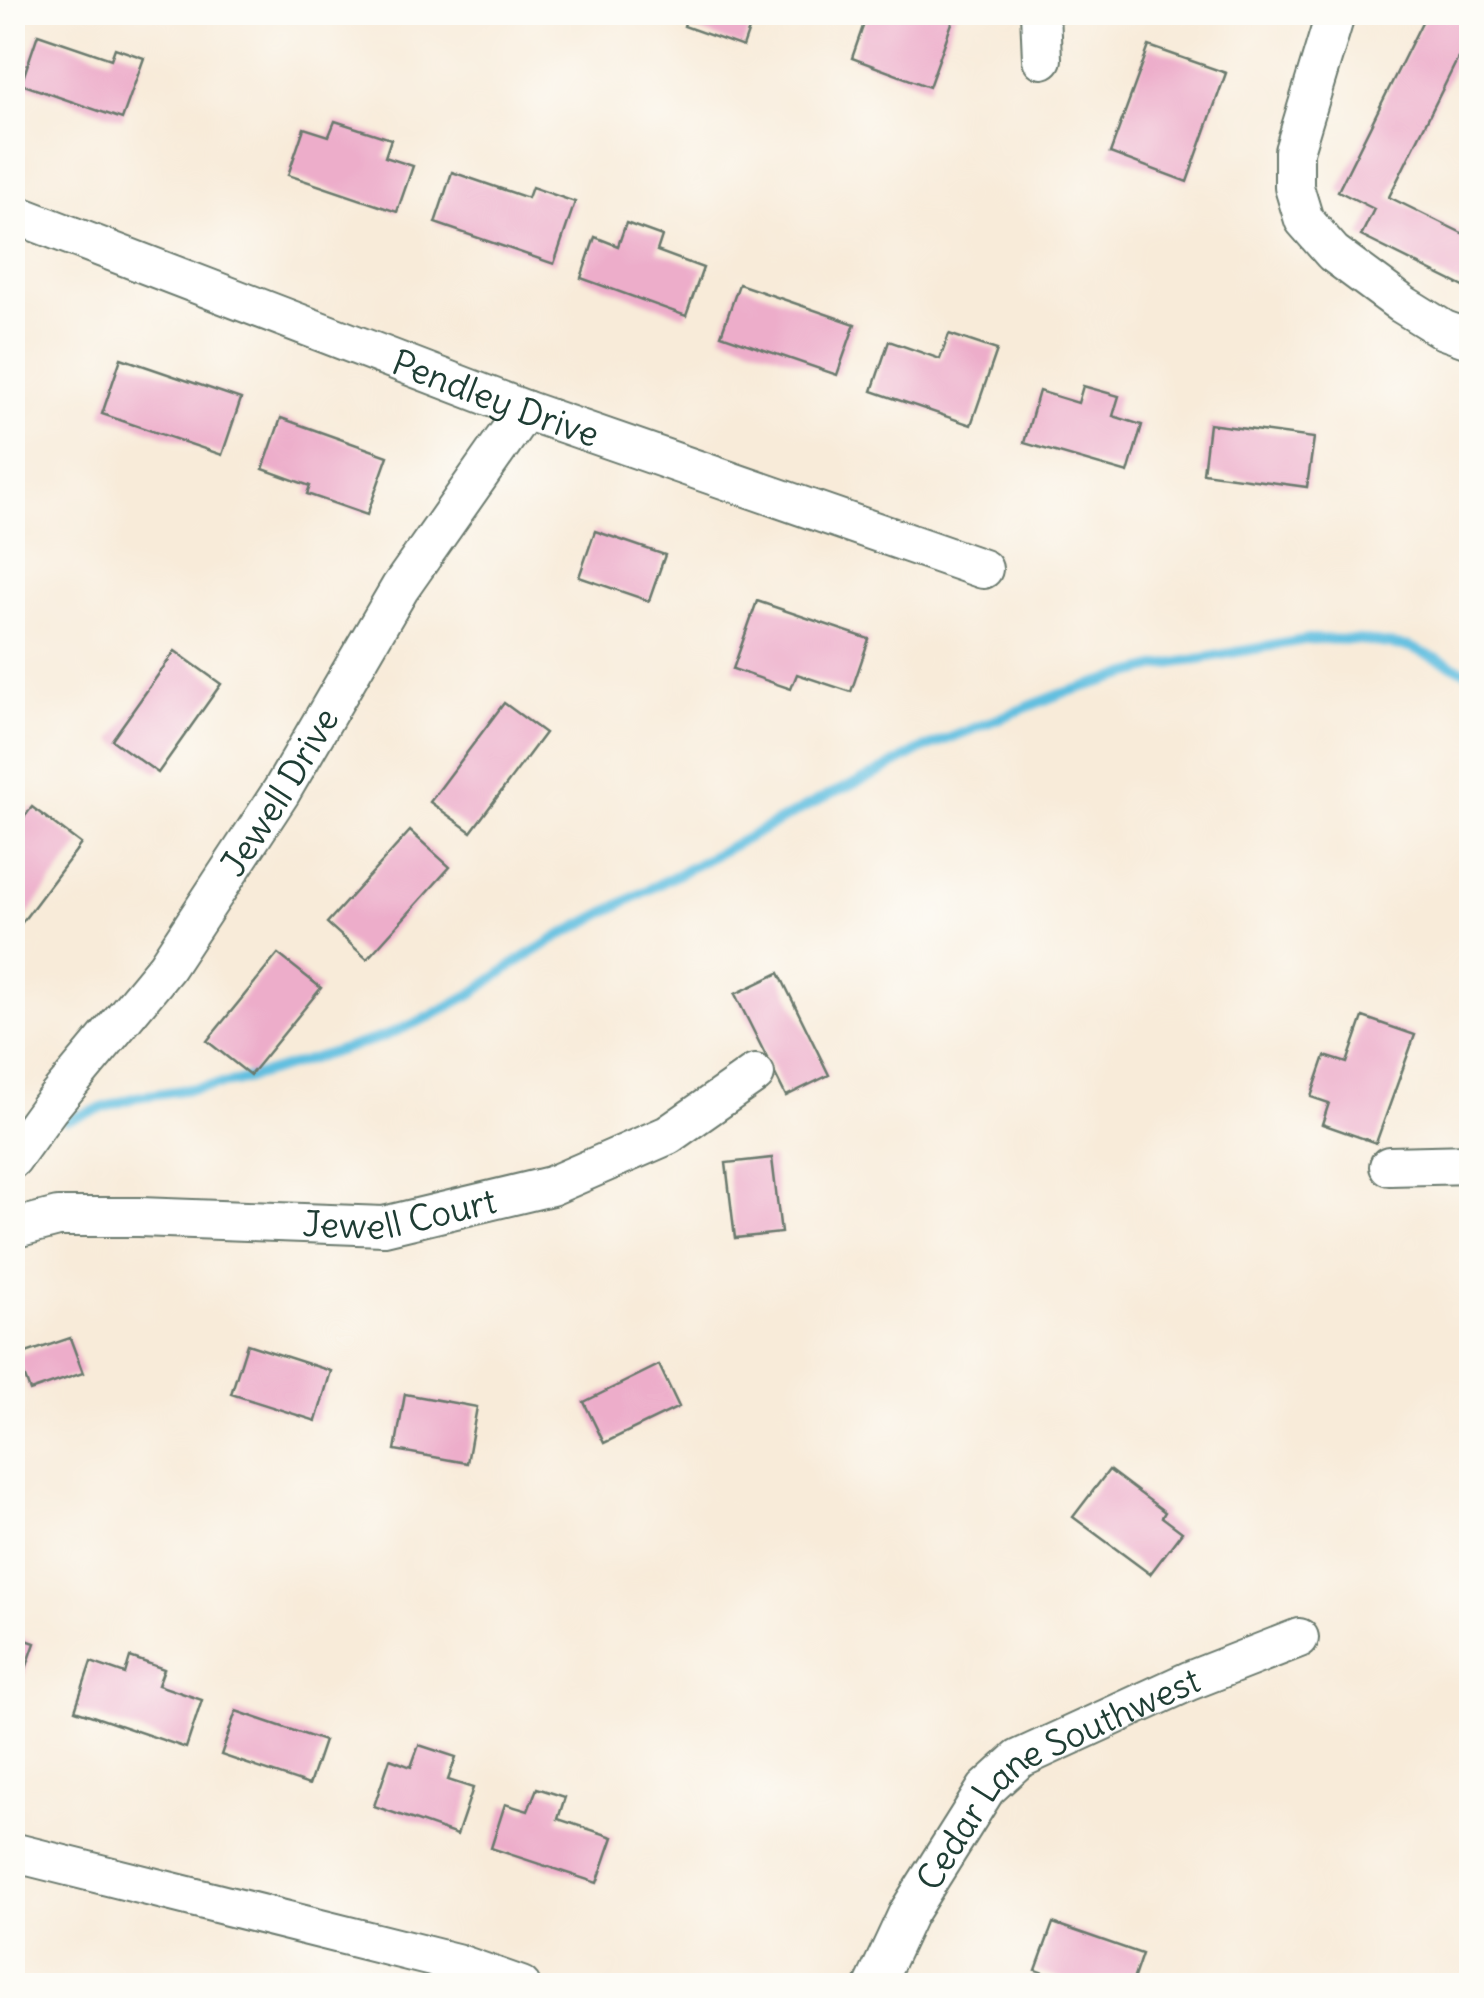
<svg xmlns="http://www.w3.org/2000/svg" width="1484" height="1998" font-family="Delius,sans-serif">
	<rect width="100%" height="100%" fill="#fdfcf7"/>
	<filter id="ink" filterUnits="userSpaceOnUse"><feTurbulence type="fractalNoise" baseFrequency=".01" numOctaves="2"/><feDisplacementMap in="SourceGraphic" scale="20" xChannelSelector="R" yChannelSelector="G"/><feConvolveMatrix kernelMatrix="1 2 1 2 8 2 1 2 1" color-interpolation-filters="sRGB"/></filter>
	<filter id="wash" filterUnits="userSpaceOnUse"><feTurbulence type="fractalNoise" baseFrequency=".0048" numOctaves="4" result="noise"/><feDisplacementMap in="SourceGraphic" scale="40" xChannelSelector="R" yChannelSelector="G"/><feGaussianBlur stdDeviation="2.25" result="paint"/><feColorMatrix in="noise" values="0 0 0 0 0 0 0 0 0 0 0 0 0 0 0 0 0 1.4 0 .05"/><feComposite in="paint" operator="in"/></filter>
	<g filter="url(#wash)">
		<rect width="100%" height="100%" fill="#f8ebd9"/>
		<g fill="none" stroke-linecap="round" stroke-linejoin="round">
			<polyline stroke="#62bfe0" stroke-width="10" points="66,1120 136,1097 236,1082 383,1037 429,1017 473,993 517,962 558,937 829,795 876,774 920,750 1060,694 1111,679 1159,666 1309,639 1360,640 1410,647 1472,674"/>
		</g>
		<g id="blocks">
			<g fill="#edadca">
				<polygon points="688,12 755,12 743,47 684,26"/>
				<polygon points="868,12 956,12 929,87 852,58"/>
				<polygon points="1427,12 1462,12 1472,17 1472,30 1389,197 1472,238 1472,291 1361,236 1374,209 1338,191"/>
				<polygon points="38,34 111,59 115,48 144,58 122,119 21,84"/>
				<polygon points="1149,46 1226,73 1187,182 1110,153"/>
				<polygon points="335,121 391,139 385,157 413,166 397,212 288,175 304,128 329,136"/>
				<polygon points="452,172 528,198 532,187 575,202 554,264 435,223"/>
				<polygon points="626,223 662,236 657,251 703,268 686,316 581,278 595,237 618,246"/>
				<polygon points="739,284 855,324 837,375 721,335"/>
				<polygon points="949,334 997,350 971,425 872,391 889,341 940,359"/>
				<polygon points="121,358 241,399 222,455 102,414"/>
				<polygon points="1083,386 1119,396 1113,416 1142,425 1128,473 1024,443 1039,391 1078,403"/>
				<polygon points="281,418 388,456 367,515 307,494 310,486 263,469"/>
				<polygon points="1209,424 1314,438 1307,487 1203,473"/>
				<polygon points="595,531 665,555 649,601 579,577"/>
				<polygon points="757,601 869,639 851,692 797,674 791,689 733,669"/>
				<polygon points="175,651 221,684 158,773 112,740"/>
				<polygon points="504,703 545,733 471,832 430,802"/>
				<polygon points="32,807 81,844 20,925 12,920 12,833"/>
				<polygon points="410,831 450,867 367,959 327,923"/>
				<polygon points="278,954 321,988 250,1075 207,1041"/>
				<polygon points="779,973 829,1075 786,1096 735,994"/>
				<polygon points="1363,1017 1415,1035 1376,1143 1322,1124 1329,1103 1311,1097 1325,1056 1347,1063"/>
				<polygon points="772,1158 781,1233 735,1238 726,1163"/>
				<polygon points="70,1338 83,1373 30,1391 17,1356"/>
				<polygon points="247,1344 331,1371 316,1421 231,1394"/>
				<polygon points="659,1365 679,1407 604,1443 584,1402"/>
				<polygon points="405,1394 477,1407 467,1463 395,1450"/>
				<polygon points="1109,1470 1165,1512 1162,1517 1182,1532 1150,1574 1073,1517"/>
				<polygon points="12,1635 35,1643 18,1692 12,1690"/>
				<polygon points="130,1657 164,1669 158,1685 202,1700 186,1748 75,1710 91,1662 125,1674"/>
				<polygon points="236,1711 324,1741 309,1785 221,1755"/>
				<polygon points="419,1745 456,1757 448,1780 473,1788 457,1835 374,1806 390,1759 411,1767"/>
				<polygon points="537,1788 565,1797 558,1819 613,1837 597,1883 491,1848 505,1804 528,1811"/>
				<polygon points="1053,1923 1142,1954 1131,1986 1081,1986 1036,1970"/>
			</g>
		</g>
	</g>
	<g filter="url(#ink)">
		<use href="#blocks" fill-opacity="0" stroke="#6b7a6e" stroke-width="2.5"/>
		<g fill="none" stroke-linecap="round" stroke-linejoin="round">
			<defs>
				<g id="minor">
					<polyline points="1040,12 1042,59"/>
					<polyline points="1336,12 1294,151 1294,187 1304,220 1333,253 1402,304 1444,330 1472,340"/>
					<path id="s1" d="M 12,213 L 525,410 L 983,569"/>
					<path id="s2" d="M 12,1159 L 49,1108 L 166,967 L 281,792 L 400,588 L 525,410"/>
					<polyline points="1389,1166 1472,1164"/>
					<path id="s3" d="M 12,1229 L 58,1217 L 139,1217 L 384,1226 L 551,1186 L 668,1135 L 755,1074"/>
					<polyline points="12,1852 456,1963 521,1986"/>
					<path id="s4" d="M 874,1986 L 908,1913 L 986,1789 L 1019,1759 L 1189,1681 L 1299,1638"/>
				</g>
			</defs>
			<use href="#minor" stroke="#6b7a6e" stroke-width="42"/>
			<use href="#minor" stroke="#fff" stroke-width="38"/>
		</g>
	</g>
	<g text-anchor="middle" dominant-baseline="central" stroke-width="8" stroke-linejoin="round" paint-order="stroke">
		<g font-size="35" fill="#1f3d34" stroke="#fdfcf7">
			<text stroke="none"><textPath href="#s1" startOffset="518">Pendley Drive</textPath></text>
			<text stroke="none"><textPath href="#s2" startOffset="455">Jewell Drive</textPath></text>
			<text stroke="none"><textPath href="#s3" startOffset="390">Jewell Court</textPath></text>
			<text stroke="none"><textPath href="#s4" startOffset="290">Cedar Lane Southwest</textPath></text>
		</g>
	</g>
	<rect width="1484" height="1998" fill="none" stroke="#fdfcf7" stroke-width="50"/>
</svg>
